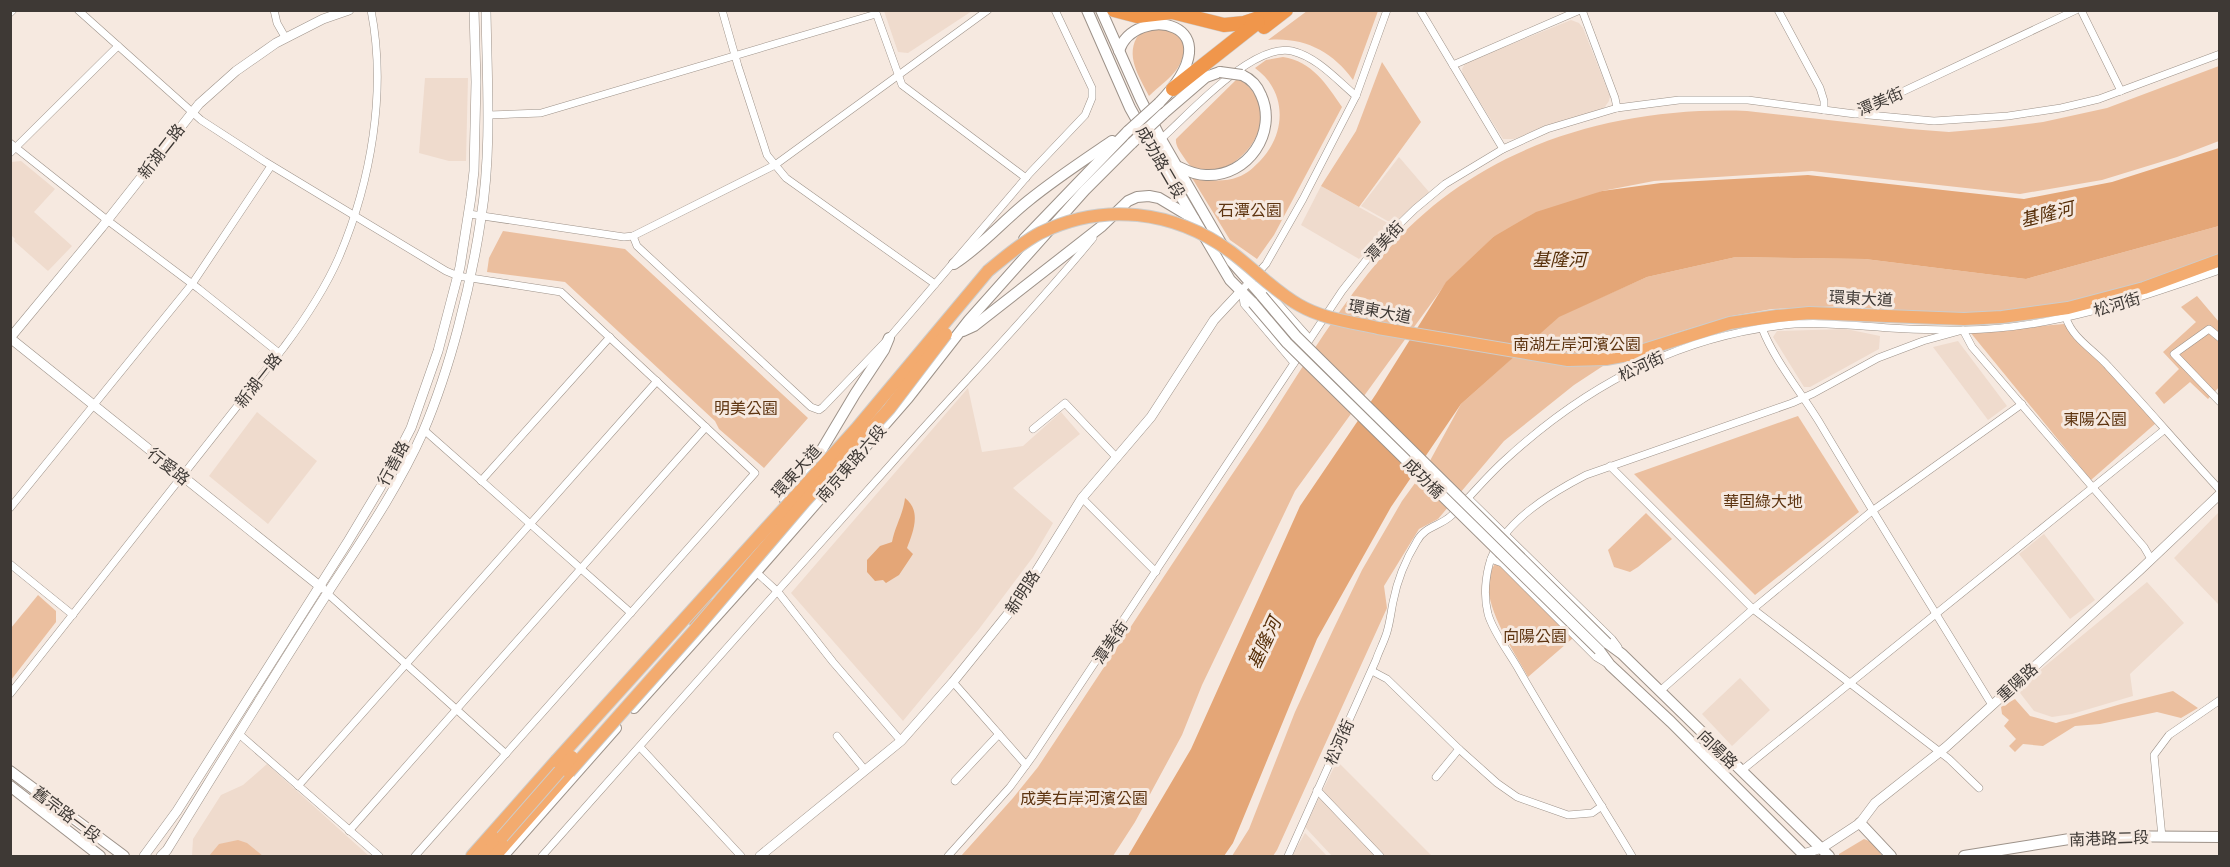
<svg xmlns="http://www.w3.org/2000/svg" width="2230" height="867" font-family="Inter,'Noto Sans TC',sans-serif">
	<rect width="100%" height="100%" fill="#f6e9e0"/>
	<g fill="#efdbcd">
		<polygon points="884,11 884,10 972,11 908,53 898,52"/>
		<polygon points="1571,20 1579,23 1583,28 1610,96 1609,101 1604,108 1599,110 1514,139 1503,139 1463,75 1462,69 1465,63"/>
		<polygon points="425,78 468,78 466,161 449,161 419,153"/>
		<polygon points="1399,157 1429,192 1393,224 1361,206"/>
		<polygon points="21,161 55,189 34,212 72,246 48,271 14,241 15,239 11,235 11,162"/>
		<polygon points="1321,186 1393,226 1359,259 1301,225"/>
		<polygon points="1846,329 1880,336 1879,349 1810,387 1804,387 1773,337 1777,331"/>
		<polygon points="1958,341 2007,406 1988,420 1933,347"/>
		<polygon points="968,388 982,452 1023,446 1061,412 1080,434 1013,488 1053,523 1033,557 979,629 903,721 791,593"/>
		<polygon points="257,412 317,461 268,524 209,476"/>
		<polygon points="2219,512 2219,605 2174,558"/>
		<polygon points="2044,534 2095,600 2070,619 2019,554"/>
		<polygon points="2147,582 2184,623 2130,674 2133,696 2072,714 2052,717 2034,711 2017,689"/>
		<polygon points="1740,678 1770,710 1732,746 1702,714"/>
		<polygon points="1337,761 1432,856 1332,856 1305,827"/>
		<polygon points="267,764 369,856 192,856 193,839 221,795 243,785"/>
		<polygon points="1305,833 1327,856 1292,856"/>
	</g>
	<g fill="#ebbf9f">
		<path d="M 1307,11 L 1378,11 L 1353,80 C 1332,51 1304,37 1268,40 Z"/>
		<path d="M 1154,28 L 1171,29 L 1183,39 C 1188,68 1168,78 1149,96 C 1139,76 1124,55 1139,34 Z"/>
		<path d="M 1283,57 C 1312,61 1327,85 1342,107 L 1274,235 L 1257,259 L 1230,240 L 1192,178 C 1207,180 1223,183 1238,177 C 1247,174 1254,167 1260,161 C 1287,133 1287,91 1255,68 L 1266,60 Z"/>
		<polygon points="1382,62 1421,122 1359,207 1321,186 1356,131"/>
		<path d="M 2219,66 L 2219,141 L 2177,157 L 2102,180 L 2020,194 L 1812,171 L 1654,181 L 1602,191 L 1493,237 L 1446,283 L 1295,491 L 1202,685 L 1182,735 L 1135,822 L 1113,856 L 961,856 L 1013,798 L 1038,767 C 1110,659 1181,549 1254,442 C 1297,378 1335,310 1386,252 C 1476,147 1612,106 1747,111 L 1910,129 L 1949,132 L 1995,128 L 2043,122 L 2107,108 Z"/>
		<path d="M 1238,78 C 1304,122 1211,203 1185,159 C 1181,153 1175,146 1176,139 Z"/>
		<polygon points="2219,226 2219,258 2109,297 1990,313 1926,314 1846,306 1772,309 1732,316 1672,334 1634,349 1609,362 1574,385 1504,441 1438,519 1419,529 1384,586 1387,608 1277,850 1273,856 1232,856 1249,829 1295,712 1333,630 1362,570 1402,501 1426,468 1461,404 1559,316 1647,277 1736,257 1865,259 2026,279"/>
		<polygon points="503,231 625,249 808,418 764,468 719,429 715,421 565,282 487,272 489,258"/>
		<polygon points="2197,296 2219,322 2219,387 2208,399 2190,382 2164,404 2155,393 2179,369 2163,352 2196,322 2181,307"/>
		<polygon points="2064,324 2156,423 2091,480 1970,332"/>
		<polygon points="1798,416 1859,512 1755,595 1634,474"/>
		<polygon points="1646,513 1672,539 1638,567 1630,572 1614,567 1608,550"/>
		<path d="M 1498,560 L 1573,638 L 1528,677 C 1514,651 1480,603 1490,572 C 1492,568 1495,564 1498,560 Z"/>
		<polygon points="38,595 56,611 56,622 11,680 11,628"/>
		<polygon points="2173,691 2198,708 2181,718 2157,712 2100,724 2075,726 2043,746 2023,744 2015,752 2009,746 2016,739 2004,726 2009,720 2002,714 2001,707 2015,699 2030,716 2056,723 2121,704"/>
		<polygon points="1864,839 1874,843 1882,856 1839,856 1839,854"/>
		<polygon points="238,840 247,843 263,856 209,856 219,844"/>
	</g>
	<g fill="#e4a677">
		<polygon points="2219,148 2219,226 2026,279 1865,259 1736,257 1647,277 1559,317 1461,404 1391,507 1317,639 1233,843 1224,856 1128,856 1191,749 1300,506 1376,394 1446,282 1493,237 1536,212 1602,191 1661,183 1808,175 2024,199 2112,182"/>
		<path d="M 905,498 C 922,511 913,532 907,548 L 913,554 L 899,575 L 886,583 L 883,580 L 875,581 L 867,572 L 867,560 L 880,546 L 892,542 C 895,526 903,515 905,498 Z"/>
	</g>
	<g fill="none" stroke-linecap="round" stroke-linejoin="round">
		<defs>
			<g id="minor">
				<polyline points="78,10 201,120 264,161 446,271 458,276 561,292 755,473 415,856"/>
				<polyline points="274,10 277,23 285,37"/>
				<polyline points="722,10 738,66 767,155 786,178 935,284"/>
				<polyline points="875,10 902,85 1026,178"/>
				<polyline points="1420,10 1503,149"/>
				<polyline points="1582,10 1615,98 1617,108"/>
				<polyline points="1778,10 1820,88 1824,101 1824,110"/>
				<polyline points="2081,10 2121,91"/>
				<polyline points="10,13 13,10"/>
				<polyline points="1453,65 1580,10"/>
				<polyline points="1858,114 1934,121 2008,116 2061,108 2099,99 2220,54"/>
				<polyline points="489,115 541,113 876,14"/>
				<path d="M 1161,139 C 1189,114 1253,42 1292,51 C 1317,57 1337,80 1356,96"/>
				<polyline points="10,143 107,220 199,289 279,353"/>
				<polyline points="10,153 118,46"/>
				<polyline points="469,214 624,237 633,236 775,165 988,10"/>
				<polyline points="633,236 637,246 811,407 819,410 823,407 889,338 1030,173 1085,115 1092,98 1092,88 1055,10"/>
				<polyline points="1255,285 1265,289 1309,338"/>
				<path d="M 2066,318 C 2073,339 2094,350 2108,366 C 2146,407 2182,449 2220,490"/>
				<path d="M 1762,328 C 1774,360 1803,395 1821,425 C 1877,519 1935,612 1992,705"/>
				<polyline points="2220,338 2209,329 2174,354 2220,402"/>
				<polyline points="1294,363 1244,304 1242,290 1266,264 1303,199 1356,96 1387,10"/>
				<polyline points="1033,429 1065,403 1117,458"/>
				<polyline points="424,430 631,613"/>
				<polyline points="1610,466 1753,609 1949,759 1979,788"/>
				<polyline points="481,481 610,337"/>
				<polyline points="1082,498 1156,572"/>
				<polyline points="1468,498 1612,639 1618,647"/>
				<polyline points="10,508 192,284 271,166"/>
				<polyline points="1491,559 1502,563 1596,657 1606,663"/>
				<polyline points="10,564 73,615"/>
				<polyline points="754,570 778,592 833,662 901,741"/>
				<polyline points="328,594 506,754"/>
				<polyline points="1372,671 1387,679 1459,749 1497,783 1517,797 1568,815 1592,813 1602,806"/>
				<polyline points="953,682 1026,765"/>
				<polyline points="1660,691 1753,609 1872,511 2022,404"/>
				<path d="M 10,694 L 284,347 C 305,319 325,289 339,257 C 371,182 387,91 371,10"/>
				<polyline points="239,734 379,856"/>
				<polyline points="837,736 865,770"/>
				<polyline points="640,747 741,856"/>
				<polyline points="1741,771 2164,430"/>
				<polyline points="1436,777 1459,749"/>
				<polyline points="955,781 999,734"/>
				<polyline points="298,786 657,381"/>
				<polyline points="1317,790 1380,856"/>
				<polyline points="349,831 706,427"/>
				<polyline points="2162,837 2154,755 2169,735 2220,700"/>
				<path d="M 542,856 C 658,726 774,594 891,464 C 958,388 1029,316 1093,238"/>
				<polyline points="948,856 1010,787 1032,757 1342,291 1378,245 1415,209 1445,184 1503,149 1547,129 1617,108 1679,100 1748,100 1855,114 2076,10"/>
				<path d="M 1288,856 L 1376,660 C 1379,651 1384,642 1387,632 C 1390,622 1391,612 1393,602 C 1397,581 1406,559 1417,541 C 1425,526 1441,526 1452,515 C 1470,497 1486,477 1505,460 C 1582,389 1673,339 1777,326 C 1811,321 1845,325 1878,327 C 1907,330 1936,330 1964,330 C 2053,329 2137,299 2220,270"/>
				<path d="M 1632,856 C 1595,794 1555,733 1519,670 C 1510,654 1493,632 1488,614 C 1484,598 1485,581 1489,565 C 1500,523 1551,493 1586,475 L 1792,403 L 1814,393 L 1878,358 L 1923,341 L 1963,330 L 1972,347 L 2144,547 L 2151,559"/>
			</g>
			<g id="tertiary">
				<polyline points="10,338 102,227 199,104 236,71 276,43 323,19 349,10"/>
				<polyline points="10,338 322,588"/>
				<polyline points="1803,854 1822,848 1860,823 1875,803 1946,747 1999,699 2141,569 2220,494"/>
				<polyline points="144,856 177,811 347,543 380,488 411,428 438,351 460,267 471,197 474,171 476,82 474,10"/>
				<path d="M 161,856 L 167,850 C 216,771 264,692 314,614 C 352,554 394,497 423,432 C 450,369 471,286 481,218 C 492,150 487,80 486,10"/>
				<polyline points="760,856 901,741 953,682 1016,604 1082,498 1151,417 1214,320 1242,290"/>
			</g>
			<g id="secondary">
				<polyline points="1087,10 1130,108 1153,149 1230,280 1253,303"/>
				<polyline points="1101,10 1141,100 1161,139 1232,262 1262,296"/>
				<path d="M 1119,51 C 1134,3 1240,20 1159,103"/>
				<polyline points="1163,114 1206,77 1220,72"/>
				<path d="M 1179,167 C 1187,171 1196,175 1206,175 C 1248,177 1278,132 1261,95 C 1257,85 1251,79 1242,75"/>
				<polyline points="1024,239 1128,131"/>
				<path d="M 954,264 C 982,246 1003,221 1028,201 C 1055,179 1084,160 1112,141"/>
				<polyline points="963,331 974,326 1102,226 1128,201 1137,197 1149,196 1159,198 1194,219"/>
				<polyline points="815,461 855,394 884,350 889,338"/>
				<polyline points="785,500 825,456"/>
				<polyline points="1607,643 1622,654 1829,856"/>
				<polyline points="1599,650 1610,665 1671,722 1805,856"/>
				<polyline points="634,708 757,571 908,398 969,320 1085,190 1132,143"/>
				<polyline points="10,771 124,856"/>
				<polyline points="10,786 100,856"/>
				<polyline points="1860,823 1891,856"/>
				<polyline points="503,856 616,728"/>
				<polyline points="1964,856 2088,836 2220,837"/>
			</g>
			<g id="trunk">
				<polyline points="1378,328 1568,360 1606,359 1628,355 1730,323 1777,316 1809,313 1964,319 2002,317 2068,308 2144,288 2220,260"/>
				<polyline points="694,620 712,606"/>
				<polyline points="472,856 556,761"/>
				<polyline points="483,856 499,840"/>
				<polyline points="495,856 569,772"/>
			</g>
			<g id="motorway">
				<polyline points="1114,10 1137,16 1172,12 1224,25 1244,23 1268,15"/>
				<polyline points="1264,27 1286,10"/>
				<polyline points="1173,89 1258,22"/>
			</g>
		</defs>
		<use href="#minor" stroke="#9d9289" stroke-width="8"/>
		<use href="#tertiary" stroke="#9d9289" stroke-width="10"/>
		<use href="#secondary" stroke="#9d9289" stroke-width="12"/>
		<use href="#trunk" stroke="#cdccca" stroke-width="14"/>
		<use href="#motorway" stroke="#cdccca" stroke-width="15"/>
		<use href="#minor" stroke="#fff" stroke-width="7"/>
		<use href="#tertiary" stroke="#fff" stroke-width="9"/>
		<use href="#secondary" stroke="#fff" stroke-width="10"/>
		<use href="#trunk" stroke="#f3ab6f" stroke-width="12"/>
		<use href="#motorway" stroke="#f0964b" stroke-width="14"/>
		<defs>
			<g id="secondary-bridge">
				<polyline points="1220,72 1242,75"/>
				<polyline points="1128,131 1159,103"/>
				<polyline points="1132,143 1163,114"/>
				<polyline points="1262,296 1296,336 1607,643"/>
				<polyline points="1253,303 1287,343 1599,650"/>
			</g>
			<g id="trunk-bridge">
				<path d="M 556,761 L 856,429 L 988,271 C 1005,257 1021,243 1040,233 C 1103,202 1174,210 1231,252 C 1254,269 1274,291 1299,305 C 1323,319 1351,322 1378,328"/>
				<polyline points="569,772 694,631 805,501 889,409 946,334"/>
				<polyline points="502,837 572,757"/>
			</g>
		</defs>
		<use href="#secondary-bridge" stroke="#9d9289" stroke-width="12" stroke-linecap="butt"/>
		<use href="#trunk-bridge" stroke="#cdccca" stroke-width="14" stroke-linecap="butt"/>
		<use href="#secondary-bridge" stroke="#fff" stroke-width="10"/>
		<use href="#trunk-bridge" stroke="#f3ab6f" stroke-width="12"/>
	</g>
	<g text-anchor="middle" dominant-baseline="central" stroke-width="6" stroke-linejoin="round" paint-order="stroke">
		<g font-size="16" fill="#3e3935" stroke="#f6e9e0">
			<text transform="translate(1880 101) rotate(-23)">潭美街</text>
			<text transform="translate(161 151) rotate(-52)">新湖二路</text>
			<text transform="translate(1161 162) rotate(60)">成功路二段</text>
			<text transform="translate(1384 241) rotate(-47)">潭美街</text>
			<text transform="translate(1861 298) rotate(3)">環東大道</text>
			<text transform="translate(2117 304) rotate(-16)">松河街</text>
			<text transform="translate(1380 311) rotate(11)">環東大道</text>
			<text transform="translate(1641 366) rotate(-25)">松河街</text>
			<text transform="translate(258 380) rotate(-52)">新湖一路</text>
			<text transform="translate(393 463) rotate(-62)">行善路</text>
			<text transform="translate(851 463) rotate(-49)">南京東路六段</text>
			<text transform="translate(169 466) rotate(39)">行愛路</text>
			<text transform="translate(796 471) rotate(-48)">環東大道</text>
			<text transform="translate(1424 478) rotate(45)">成功橋</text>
			<text transform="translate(1022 592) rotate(-57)">新明路</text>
			<text transform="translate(1110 642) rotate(-56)">潭美街</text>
			<text transform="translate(2017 682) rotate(-42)">重陽路</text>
			<text transform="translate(1339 742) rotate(-66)">松河街</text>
			<text transform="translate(1718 749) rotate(44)">向陽路</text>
			<text transform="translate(67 814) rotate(37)">舊宗路一段</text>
			<text transform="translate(2109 838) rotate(-2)">南港路二段</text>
		</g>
		<g font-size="16" fill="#5e3511" stroke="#f6e9e0">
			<text x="1250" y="210">石潭公園</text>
			<text x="1577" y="344">南湖左岸河濱公園</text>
			<text x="746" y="408">明美公園</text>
			<text x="2095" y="419">東陽公園</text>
			<text x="1763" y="501">華固綠大地</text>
			<text x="1535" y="636">向陽公園</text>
			<text x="1084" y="798">成美右岸河濱公園</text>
		</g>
		<g font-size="18" font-style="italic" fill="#562e08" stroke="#f6e9e0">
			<text transform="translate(2047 214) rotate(-14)">基隆河</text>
			<text x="1559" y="259">基隆河</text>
			<text transform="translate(1264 643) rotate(-65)">基隆河</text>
		</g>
	</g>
	<rect width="2230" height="867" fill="none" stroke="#3e3935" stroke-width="24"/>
</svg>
